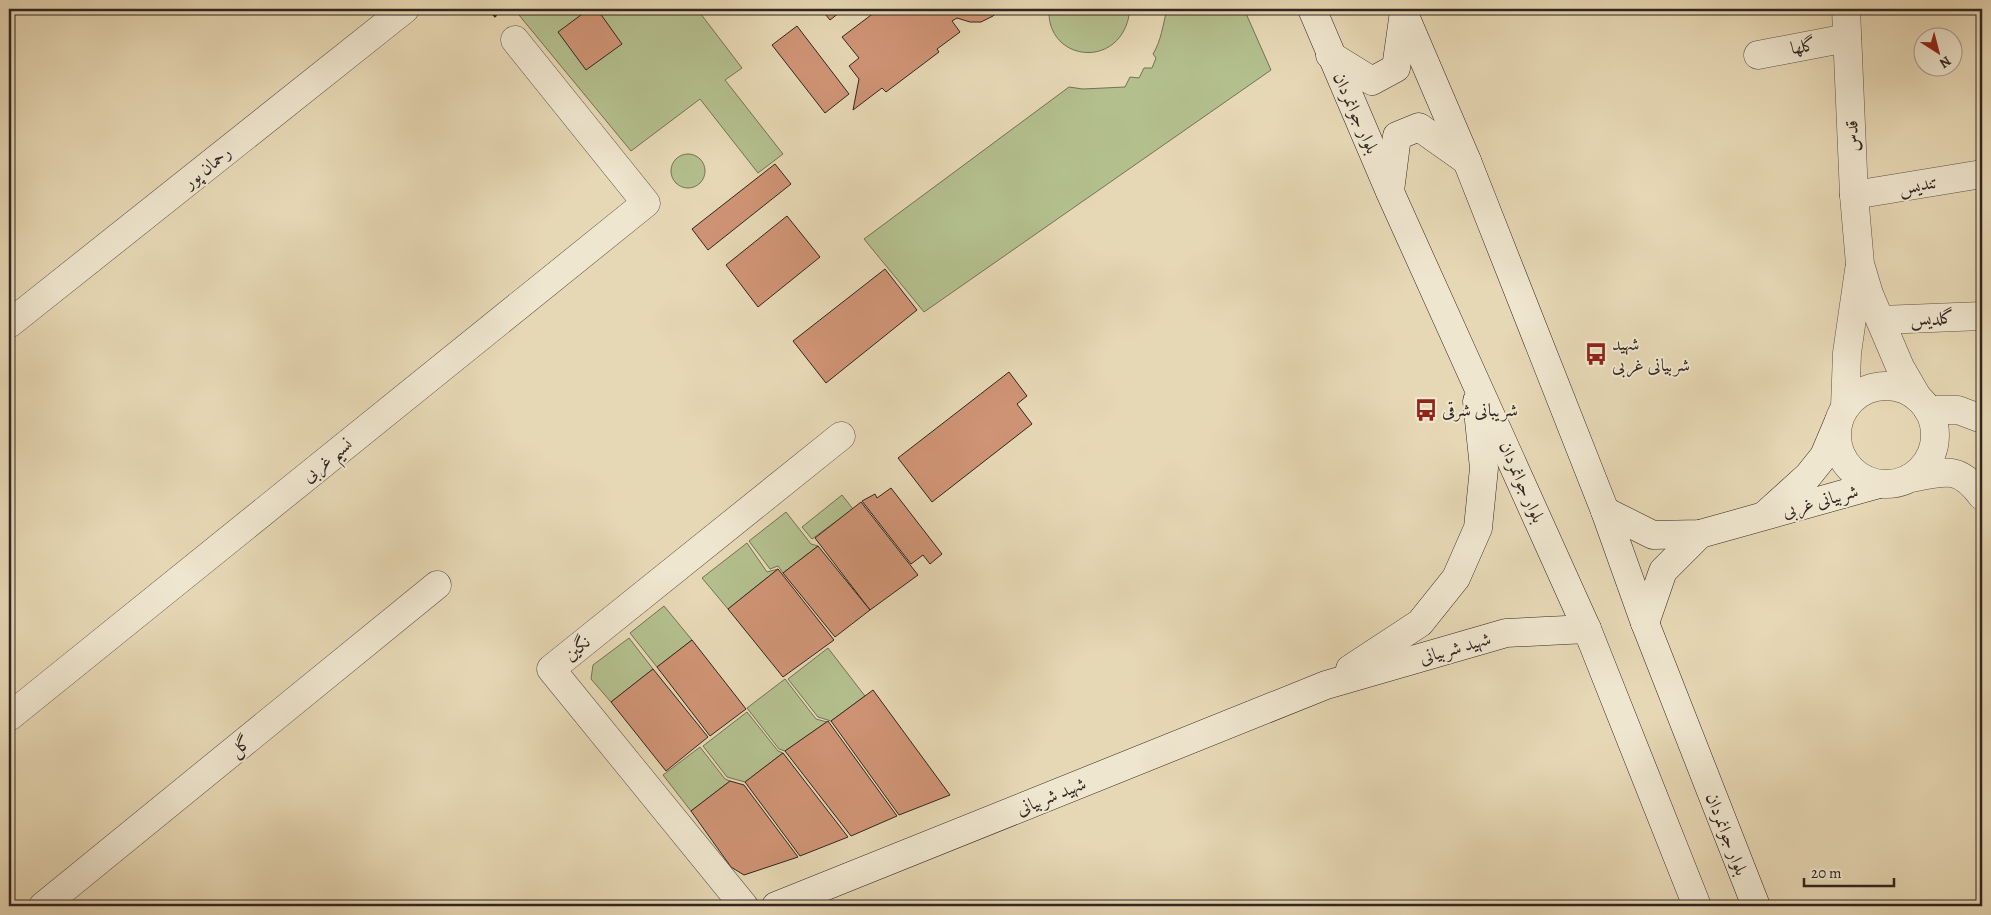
<svg xmlns="http://www.w3.org/2000/svg" width="1991" height="915" font-family="Alegreya,Amiri,serif">
	<rect width="100%" height="100%" fill="#e7d8b5"/>
	<filter id="stains"><feTurbulence type="fractalNoise" baseFrequency=".004" numOctaves="4"/><feColorMatrix values="0 0 0 0 .2 0 0 0 0 .09 0 0 0 0 .02 0 0 0 .5 -.17"/></filter>
	<radialGradient id="worn" r=".72"><stop offset=".6" stop-color="#630" stop-opacity="0"/><stop offset="1" stop-color="#630" stop-opacity=".3"/></radialGradient>
	<g fill="#b4bf8e" stroke="#727257">
		<polygon points="514,9 697,9 742,68 725,80 783,154 758,173 700,99 631,151"/>
		<path d="M 1049,9 L 1130,9 C 1124,71 1046,63 1049,9 Z"/>
		<path d="M 1167,9 L 1244,9 L 1271,70 L 924,312 L 864,239 L 1069,87 L 1083,89 L 1125,87 L 1130,77 L 1139,78 L 1144,68 L 1152,68 L 1156,58 L 1153,54 C 1161,41 1163,25 1167,9 Z"/>
		<circle cx="688" cy="171" r="17"/>
		<polygon points="842,495 853,509 812,539 802,527"/>
		<polygon points="786,512 811,544 818,546 783,573 778,566 770,569 749,541"/>
		<polygon points="747,543 767,572 778,569 728,609 702,578"/>
		<polygon points="664,606 692,640 657,667 630,633"/>
		<polygon points="629,638 653,669 611,702 591,679 593,665"/>
		<polygon points="828,648 865,696 831,721 818,717 788,679"/>
		<polygon points="785,679 816,719 827,722 785,751 779,749 747,708"/>
		<polygon points="747,712 778,751 783,753 745,782 727,777 703,746"/>
		<polygon points="700,747 725,779 730,781 691,811 663,775"/>
	</g>
	<g fill="#cf9475" stroke="#312520">
		<polygon points="589,9 597,9 622,44 586,70 558,32"/>
		<polygon points="821,9 844,9 830,20"/>
		<polygon points="879,9 1001,9 993,16 981,22 970,22 957,18 952,21 960,32 937,49 939,52 886,92 882,88 853,110 859,79 849,66 859,58 842,37"/>
		<polygon points="797,26 849,94 825,113 772,45"/>
		<polygon points="775,164 791,184 708,250 692,229"/>
		<polygon points="787,216 820,257 758,307 726,265"/>
		<polygon points="885,269 917,310 826,383 793,341"/>
		<polygon points="1009,372 1027,396 1017,404 1032,424 932,502 898,458"/>
		<polygon points="891,488 942,554 930,564 923,555 911,564 862,501 875,494 877,498"/>
		<polygon points="861,502 918,575 870,610 815,538"/>
		<polygon points="818,546 870,610 835,637 783,573"/>
		<polygon points="778,569 834,640 783,677 728,609"/>
		<polygon points="692,640 746,709 710,736 657,667"/>
		<polygon points="653,669 708,737 666,771 611,702"/>
		<polygon points="873,690 950,795 899,815 831,721"/>
		<polygon points="828,721 897,816 851,836 785,751"/>
		<polygon points="783,753 848,837 800,856 745,782"/>
		<polygon points="730,781 744,785 798,857 744,875 731,867 691,811"/>
	</g>
	<g fill="none" stroke-linecap="round" stroke-linejoin="round">
		<defs>
			<g id="minor">
				<polyline points="1846,9 1854,195 1860,264 1869,294 1900,367 1918,398"/>
				<polyline points="1758,55 1847,38"/>
				<polyline points="1854,195 1982,174"/>
				<polyline points="1881,320 1982,316"/>
				<polyline points="9,324 405,9"/>
				<circle cx="1886" cy="435" r="49"/>
				<polyline points="1845,407 1847,353 1859,270"/>
				<polyline points="1928,410 1958,410 1982,419"/>
				<path d="M 1910,478 C 1945,472 1958,464 1982,496"/>
				<polyline points="9,717 646,203 515,40"/>
				<polyline points="43,906 437,585"/>
				<polyline points="744,906 551,669 841,436"/>
			</g>
			<g id="secondary">
				<polyline points="1312,9 1390,192 1587,629 1697,906"/>
				<polyline points="1402,9 1467,161 1605,511 1645,623 1756,906"/>
				<polyline points="1330,55 1372,81 1396,68 1404,12"/>
				<polyline points="1390,191 1397,136 1419,127 1467,161"/>
				<polyline points="1605,511 1653,535 1700,534 1879,484"/>
				<polyline points="1766,514 1808,476 1824,456 1838,423"/>
				<polyline points="1645,623 1663,571 1700,534"/>
				<polyline points="1350,669 1420,623 1456,578 1478,528 1484,468 1477,401"/>
				<polyline points="776,906 1326,685 1506,633 1587,629"/>
			</g>
		</defs>
		<use href="#minor" stroke="#5e5245" stroke-width="29"/>
		<use href="#secondary" stroke="#312520" stroke-width="29"/>
		<polyline stroke="#312520" stroke-width="3" stroke-dasharray="4 2.5" stroke-linecap="butt" points="489,9 497,18"/>
		<use href="#minor" stroke="#efe6cf" stroke-width="28"/>
		<use href="#secondary" stroke="#efe6cf" stroke-width="28"/>
	</g>
	<defs>
		<symbol id="bus-bare" viewBox="-9 -9 18 18"><path d="M-5-6H5V4H4V6H2V4H-2V6H-4V4H-5ZM-3.5-4V0h7V-4ZM-3.5 1.2v1.5H-2V1.2ZM2 1.2v1.5H3.5V1.2Z" fill="#8f2418" stroke="#efe6cf" stroke-width="2.5" paint-order="stroke"/></symbol>
	</defs>
	<g fill-rule="evenodd">
		<use href="#bus-bare" x="1580" y="338" width="32" height="32"/>
		<use href="#bus-bare" x="1410" y="394" width="32" height="32"/>
	</g>
	<g text-anchor="middle" dominant-baseline="central" stroke-width="4" stroke-linejoin="round" paint-order="stroke">
		<g font-size="18" fill="#312520" stroke="#efe6cf">
			<text transform="translate(1803 46) rotate(-11)">گلها</text>
			<text transform="translate(1356 113) rotate(66)">بلوار جوانمردان</text>
			<text transform="translate(1852 136) rotate(-93)">قدس</text>
			<text transform="translate(207 167) rotate(-39)">رحمان پور</text>
			<text transform="translate(1918 185) rotate(-10)">تندیس</text>
			<text transform="translate(1932 318) rotate(-2)">گلدیس</text>
			<text transform="translate(327 460) rotate(-39)">نسیم غربی</text>
			<text transform="translate(1522 482) rotate(66)">بلوار جوانمردان</text>
			<text transform="translate(1820 501) rotate(-16)">شربیانی غربی</text>
			<text transform="translate(577 648) rotate(-39)">نگین</text>
			<text transform="translate(1455 648) rotate(-16)">شهید شربیانی</text>
			<text transform="translate(240 746) rotate(-39)">گل</text>
			<text transform="translate(1051 796) rotate(-22)">شهید شربیانی</text>
			<text transform="translate(1727 834) rotate(69)">بلوار جوانمردان</text>
		</g>
		<g font-size="18" fill="#312520" stroke="#efe6cf" text-anchor="start">
			<text x="1612" y="344">شهید<tspan x="1612" dy="21">شربیانی غربی</tspan></text>
			<text x="1442" y="410">شریبانی شرقی</text>
		</g>
	</g>
	<rect width="1991" height="915" fill="none" stroke="#e7d8b5" stroke-width="30"/>
	<rect x="10" y="10" width="1971" height="895" fill="none" stroke="#312520" stroke-width="2.5"/>
	<rect x="15" y="15" width="1961" height="885" fill="none" stroke="#312520"/>
	<g transform="translate(1938 52) rotate(144)"><circle r="24" fill="#efe6cf" stroke="#a39989"/>
	<path d="M0-4L9 19L0 12L-9 19Z" fill="#8f2418"/>
	<text y="-8" font-size="14" font-weight="bold" text-anchor="middle" fill="#312520">N</text>
	</g>
	<path d="M1804 878v8h90v-8" fill="none" stroke="#312520" stroke-width="2.5"/>
	<text x="1811" y="878" font-size="15" fill="#312520" stroke="#efe6cf" stroke-width="4" paint-order="stroke">20 m</text>
	<rect width="100%" height="100%" filter="url(#stains)"/>
	<rect width="100%" height="100%" fill="url(#worn)"/>
</svg>
